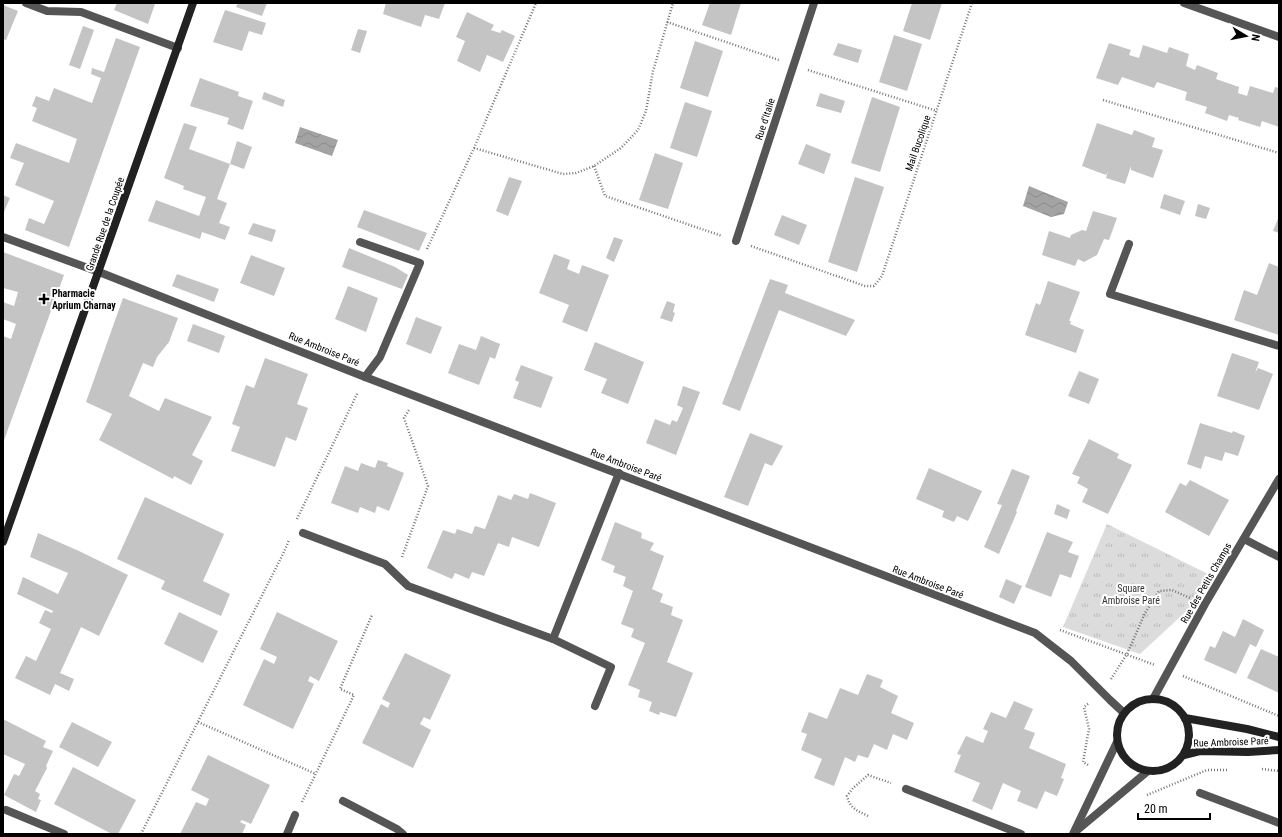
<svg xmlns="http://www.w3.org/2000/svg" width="1282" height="837" font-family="'Roboto Condensed',sans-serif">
	<defs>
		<pattern id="grass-tufts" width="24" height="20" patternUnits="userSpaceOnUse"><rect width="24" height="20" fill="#dcdcdc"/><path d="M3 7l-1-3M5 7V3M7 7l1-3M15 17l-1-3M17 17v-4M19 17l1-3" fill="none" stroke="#bbb"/></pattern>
		<pattern id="water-waves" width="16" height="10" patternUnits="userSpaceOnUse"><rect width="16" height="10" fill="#a3a3a3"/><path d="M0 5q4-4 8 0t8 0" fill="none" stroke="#8b8b8b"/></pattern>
	</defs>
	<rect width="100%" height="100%" fill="#fff"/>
	<polygon fill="url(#grass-tufts)" points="1107,524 1210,575 1194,604 1140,654 1063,627"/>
	<g fill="url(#water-waves)">
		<polygon points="300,127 338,140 332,156 295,143"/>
		<polygon points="1029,186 1068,202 1064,214 1051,217 1023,206"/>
	</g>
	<g fill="#c4c4c4">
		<polygon points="117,3 151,3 155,4 148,24 114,10"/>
		<polygon points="238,3 267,3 262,16 236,7"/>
		<polygon points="386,3 445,3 439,19 425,15 421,27 383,14"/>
		<polygon points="710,3 741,3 731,35 702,25"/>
		<polygon points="912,3 942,3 930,40 903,31"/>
		<polygon points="3,5 18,11 6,40 3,39"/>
		<polygon points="225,10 266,23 262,35 249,31 242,51 213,42"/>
		<polygon points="467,12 494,25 491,30 500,33 502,30 515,36 503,62 487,55 480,72 457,61 465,41 456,37"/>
		<polygon points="83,26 94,30 80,69 69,65"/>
		<polygon points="358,29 367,31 360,53 351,50"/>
		<polygon points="894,35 922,44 907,91 879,82"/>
		<polygon points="116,38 140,47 69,247 25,230 29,218 44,224 54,201 15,185 24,163 10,158 16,143 69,163 77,139 32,121 37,108 32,106 36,96 49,101 54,88 92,103 101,78 91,74 92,68 104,72"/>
		<polygon points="695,41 723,51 708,97 680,88"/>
		<polygon points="838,43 862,50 858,63 833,55"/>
		<polygon points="1109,43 1131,50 1129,55 1139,58 1143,45 1167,53 1169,47 1189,54 1186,66 1195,70 1197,65 1218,73 1216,79 1239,87 1238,93 1247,96 1250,86 1273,93 1275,87 1279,88 1279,127 1262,121 1260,127 1238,120 1239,118 1229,115 1227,121 1205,113 1207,107 1185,100 1187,92 1157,82 1154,88 1122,77 1118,85 1096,78"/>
		<polygon points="200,78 239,92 238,96 253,101 243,130 227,124 229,118 190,106"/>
		<polygon points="264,92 285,100 283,107 262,99"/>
		<polygon points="820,93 845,101 841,113 816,106"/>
		<polygon points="872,97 900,107 880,172 851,163"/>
		<polygon points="685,102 712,111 697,157 670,148"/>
		<polygon points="184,123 197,127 189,149 230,164 237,141 252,147 244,169 230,164 217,199 227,203 219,223 230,227 225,240 202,232 200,239 148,221 156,200 199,216 206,197 183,189 184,186 164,178"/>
		<polygon points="1097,123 1132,135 1134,130 1155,138 1152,147 1163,150 1153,178 1131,170 1131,166 1125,184 1106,178 1108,171 1106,175 1082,166"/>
		<polygon points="806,144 831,154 824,174 798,164"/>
		<polygon points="655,153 683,163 668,209 639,200"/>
		<polygon points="509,177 522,181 508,216 496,211"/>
		<polygon points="855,177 884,187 857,272 828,262"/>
		<polygon points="1164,194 1185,201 1180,215 1160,208"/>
		<polygon points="3,195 10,198 3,214"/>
		<polygon points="1198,204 1210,208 1206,219 1195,216"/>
		<polygon points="364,210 427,233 419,251 357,227"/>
		<polygon points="1093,211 1117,218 1109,240 1104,239 1097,255 1084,262 1078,259 1075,266 1042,255 1049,231 1070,238 1071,235 1082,230 1086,231"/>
		<polygon points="782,215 807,225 799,245 774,235"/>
		<polygon points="1279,216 1279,233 1273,231"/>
		<polygon points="253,223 276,230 272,242 248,234"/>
		<polygon points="614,237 623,240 614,262 606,258"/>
		<polygon points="349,248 395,267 408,275 402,289 342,267"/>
		<polygon points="3,252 64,275 3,443 3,336 11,339 16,324 3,319 3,302 14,306 18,292 3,288"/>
		<polygon points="554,254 570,260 567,269 579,274 582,265 609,275 587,332 562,322 569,305 539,293"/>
		<polygon points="251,255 285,268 274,296 240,283"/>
		<polygon points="1269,263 1279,267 1279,335 1234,320 1244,290 1257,295"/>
		<polygon points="177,274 219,289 214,302 172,286"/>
		<polygon points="770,279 788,285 785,293 855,320 846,336 779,310 740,411 722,404"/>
		<polygon points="1048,281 1080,292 1069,321 1071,321 1070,324 1084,330 1076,353 1025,335 1036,303 1040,305"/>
		<polygon points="348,286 378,298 366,332 335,319"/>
		<polygon points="123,298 178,318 169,342 157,357 153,367 143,363 129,396 159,411 165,398 212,417 192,455 203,461 191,485 174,476 173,479 99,440 112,414 86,402"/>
		<polygon points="667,301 675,304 673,312 675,313 672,322 660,318"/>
		<polygon points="416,317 442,327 431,354 406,344"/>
		<polygon points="193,324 225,336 219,353 187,341"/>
		<polygon points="481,336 500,344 495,359 490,357 479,385 448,373 459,344 476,350"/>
		<polygon points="595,342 644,362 628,404 601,393 607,379 584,370"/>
		<polygon points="1232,353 1259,362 1255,373 1258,368 1273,374 1259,410 1217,396"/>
		<polygon points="265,358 308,374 297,404 308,408 296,441 286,437 275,467 231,451 240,427 232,424 246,385 254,388"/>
		<polygon points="521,365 553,377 541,408 513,398 519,382 515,380"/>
		<polygon points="1079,371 1099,379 1089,404 1068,396"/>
		<polygon points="683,386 700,392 676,455 646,443 655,419 670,425 672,420 677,422 683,408 677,405"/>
		<polygon points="1200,423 1232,433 1233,431 1245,436 1238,456 1225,452 1222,461 1205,456 1201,469 1187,464"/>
		<polygon points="750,433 783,446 772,466 765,463 748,506 724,497"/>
		<polygon points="1089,439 1119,454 1117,458 1132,465 1108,514 1082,502 1088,489 1077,483 1080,477 1072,474"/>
		<polygon points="378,460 388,463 387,466 404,473 389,511 377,506 375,513 360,507 358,513 331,503 345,466 358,471 361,463 375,468"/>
		<polygon points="929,468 982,491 968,521 957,516 954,522 942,517 944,511 916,499"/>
		<polygon points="1012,469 1030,476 1016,511 1017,512 999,554 984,547 1002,505 997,504"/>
		<polygon points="1190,480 1229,500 1209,536 1165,512 1180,483 1186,486"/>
		<polygon points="530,493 556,503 539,547 512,537 509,547 498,543 484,576 472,572 469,579 455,573 452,579 427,568 443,530 455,534 457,529 472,534 475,526 485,529 498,495 511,500 514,494 528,499"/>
		<polygon points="145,497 224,534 203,581 230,594 221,616 161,589 165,581 117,559"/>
		<polygon points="1057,504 1070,510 1067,519 1054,514"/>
		<polygon points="615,522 642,533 641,538 654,543 650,550 664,556 652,589 663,594 660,602 673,607 671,615 683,620 667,662 693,673 676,717 660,712 659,715 649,711 652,702 638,697 640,690 628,685 645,643 631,637 634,629 621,624 633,591 623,586 626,577 613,572 615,566 601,560"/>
		<polygon points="1047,532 1073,542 1068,552 1079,556 1071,578 1060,574 1051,597 1025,587"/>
		<polygon points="38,533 79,551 128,575 99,636 81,627 60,673 74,679 69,691 55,684 50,695 15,678 26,656 36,661 51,629 39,623 45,610 52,613 53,611 17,594 23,577 58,594 68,573 30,557"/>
		<polygon points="1006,579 1022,586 1014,604 999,597"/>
		<polygon points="179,612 218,631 203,663 164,644"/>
		<polygon points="277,612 338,641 319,681 310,676 308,681 314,684 293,729 243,705 264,659 274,664 277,657 260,649"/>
		<polygon points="1243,619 1264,630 1256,647 1250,644 1236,674 1204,660 1210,646 1215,648 1223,631 1235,637"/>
		<polygon points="1261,649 1279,657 1279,693 1247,678"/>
		<polygon points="405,653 451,675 430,720 424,717 420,724 431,730 413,768 362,743 381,704 388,708 390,703 382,699"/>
		<polygon points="867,674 883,680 880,687 898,696 891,713 914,723 907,740 893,734 887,750 874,744 868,758 858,755 855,762 845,757 834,786 814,778 822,759 801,750 807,734 801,732 809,712 827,719 840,688 858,695"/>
		<polygon points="1014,701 1033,709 1024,729 1035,733 1029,748 1066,764 1061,778 1064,779 1057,796 1045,791 1037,809 1017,801 1021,791 1003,783 992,810 972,801 980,783 954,772 961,755 957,754 966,736 983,743 988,731 983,729 991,712 1006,718"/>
		<polygon points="3,719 46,741 43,747 53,751 46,766 47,768 35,791 40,794 38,799 41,800 36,812 4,795 14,774 19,776 25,764 3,754"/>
		<polygon points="72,722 112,742 98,767 59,747"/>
		<polygon points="208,755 270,785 251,824 242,820 240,822 246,825 242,834 180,834 196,802 206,806 209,799 191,790"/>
		<polygon points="73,767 136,800 118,834 112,834 54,804"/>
	</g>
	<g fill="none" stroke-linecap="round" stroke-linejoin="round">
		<g stroke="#777" stroke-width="2.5" stroke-dasharray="1 2" stroke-linecap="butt">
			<polyline points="667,22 779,60"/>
			<polyline points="808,70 937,111"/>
			<polyline points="1103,100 1279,153"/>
			<polyline points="474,148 563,174 576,173 594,166 621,148 638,130 646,111 653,71 673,3"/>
			<polyline points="594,166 605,196 722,236"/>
			<polyline points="751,246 865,286 874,286 882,276 972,3"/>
			<polyline points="427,249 474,148 536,3"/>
			<polyline points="297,519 358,392"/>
			<polyline points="402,557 428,486 404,418 409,410"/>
			<polyline points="1060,630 1155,665"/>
			<polyline points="1183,676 1279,716"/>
			<polyline points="1111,679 1127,654 1145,613 1159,591 1172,590 1190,598"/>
			<polyline points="198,722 316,774"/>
			<polyline points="1088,765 1083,762 1089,729 1084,707 1089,703"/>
			<polyline points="1262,769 1279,771"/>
			<polyline points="1147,795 1207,770 1227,770"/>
			<polyline points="302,802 354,695 340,689 372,615"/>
			<path d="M 868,816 C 858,811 850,809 847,796 L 853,788 L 868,775 L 891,783"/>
			<polyline points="141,834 284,552 289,540"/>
		</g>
		<g stroke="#555" stroke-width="8">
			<polyline points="26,3 47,11 81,12 178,48"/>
			<polyline points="1184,3 1279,37"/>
			<polyline points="360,242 420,263 380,357 365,377"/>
			<polyline points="303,533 385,564 408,586 553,639 619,473"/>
			<polyline points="553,639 611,667 595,706"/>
			<polyline points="906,789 1021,834"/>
			<polyline points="343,801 397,829 403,834"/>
			<polyline points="6,810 64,834"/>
			<polyline points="287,834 295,815"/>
		</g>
		<g stroke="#555" stroke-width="8">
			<polyline points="3,237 99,272 365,377 1035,633 1071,661 1110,700 1124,713"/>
			<polyline points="736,241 814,3"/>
			<polyline points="1129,244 1110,294 1279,346"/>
			<polyline points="1244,539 1279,557"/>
			<polyline points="1153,699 1205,604 1279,479"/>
			<polyline points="1200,793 1279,823"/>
			<polyline points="1075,832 1148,771"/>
			<polyline points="1073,834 1117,742"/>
		</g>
		<g stroke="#222" stroke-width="8">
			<polyline points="3,542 193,3"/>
			<circle cx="1153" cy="735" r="36"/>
			<polyline points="1185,718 1247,729 1279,737"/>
			<polyline points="1184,755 1200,751 1248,752 1279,750"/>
		</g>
	</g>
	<path fill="#000" stroke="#fff" stroke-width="1.5" d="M42 293h4v4h4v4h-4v4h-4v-4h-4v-4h4z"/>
	<g text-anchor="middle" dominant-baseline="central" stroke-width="4" stroke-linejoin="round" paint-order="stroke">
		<g font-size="10" fill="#000" stroke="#fff">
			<text transform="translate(765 119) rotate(-72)">Rue d'Italie</text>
			<text transform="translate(918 143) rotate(-71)">Mail Bucolique</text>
			<text transform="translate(105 224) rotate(-71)">Grande Rue de la Coupée</text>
			<text transform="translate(324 349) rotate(22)">Rue Ambroise Paré</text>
			<text transform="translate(626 465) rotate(21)">Rue Ambroise Paré</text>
			<text transform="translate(928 582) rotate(21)">Rue Ambroise Paré</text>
			<text transform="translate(1206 583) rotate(-60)">Rue des Petits Champs</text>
			<text transform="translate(1231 742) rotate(-2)">Rue Ambroise Paré</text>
		</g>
		<g font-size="10" font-weight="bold" fill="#000" stroke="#fff" text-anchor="start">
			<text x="52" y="293">Pharmacie<tspan x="52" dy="12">Aprium Charnay</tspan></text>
		</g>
		<g font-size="10" fill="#333" stroke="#fff">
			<text x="1131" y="588">Square<tspan x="1131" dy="12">Ambroise Paré</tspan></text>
		</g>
	</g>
	<rect width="1282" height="837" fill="none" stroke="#000000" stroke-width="8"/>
	<g transform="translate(1246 36) rotate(100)" stroke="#ffffff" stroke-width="3" paint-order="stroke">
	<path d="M0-3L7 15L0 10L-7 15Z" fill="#000000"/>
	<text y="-6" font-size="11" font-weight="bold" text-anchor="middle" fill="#000000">N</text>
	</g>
	<path d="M1138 813v6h72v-6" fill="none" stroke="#000000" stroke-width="2"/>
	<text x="1144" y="813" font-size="12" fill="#000000" stroke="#ffffff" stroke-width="3" paint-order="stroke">20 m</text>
</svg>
